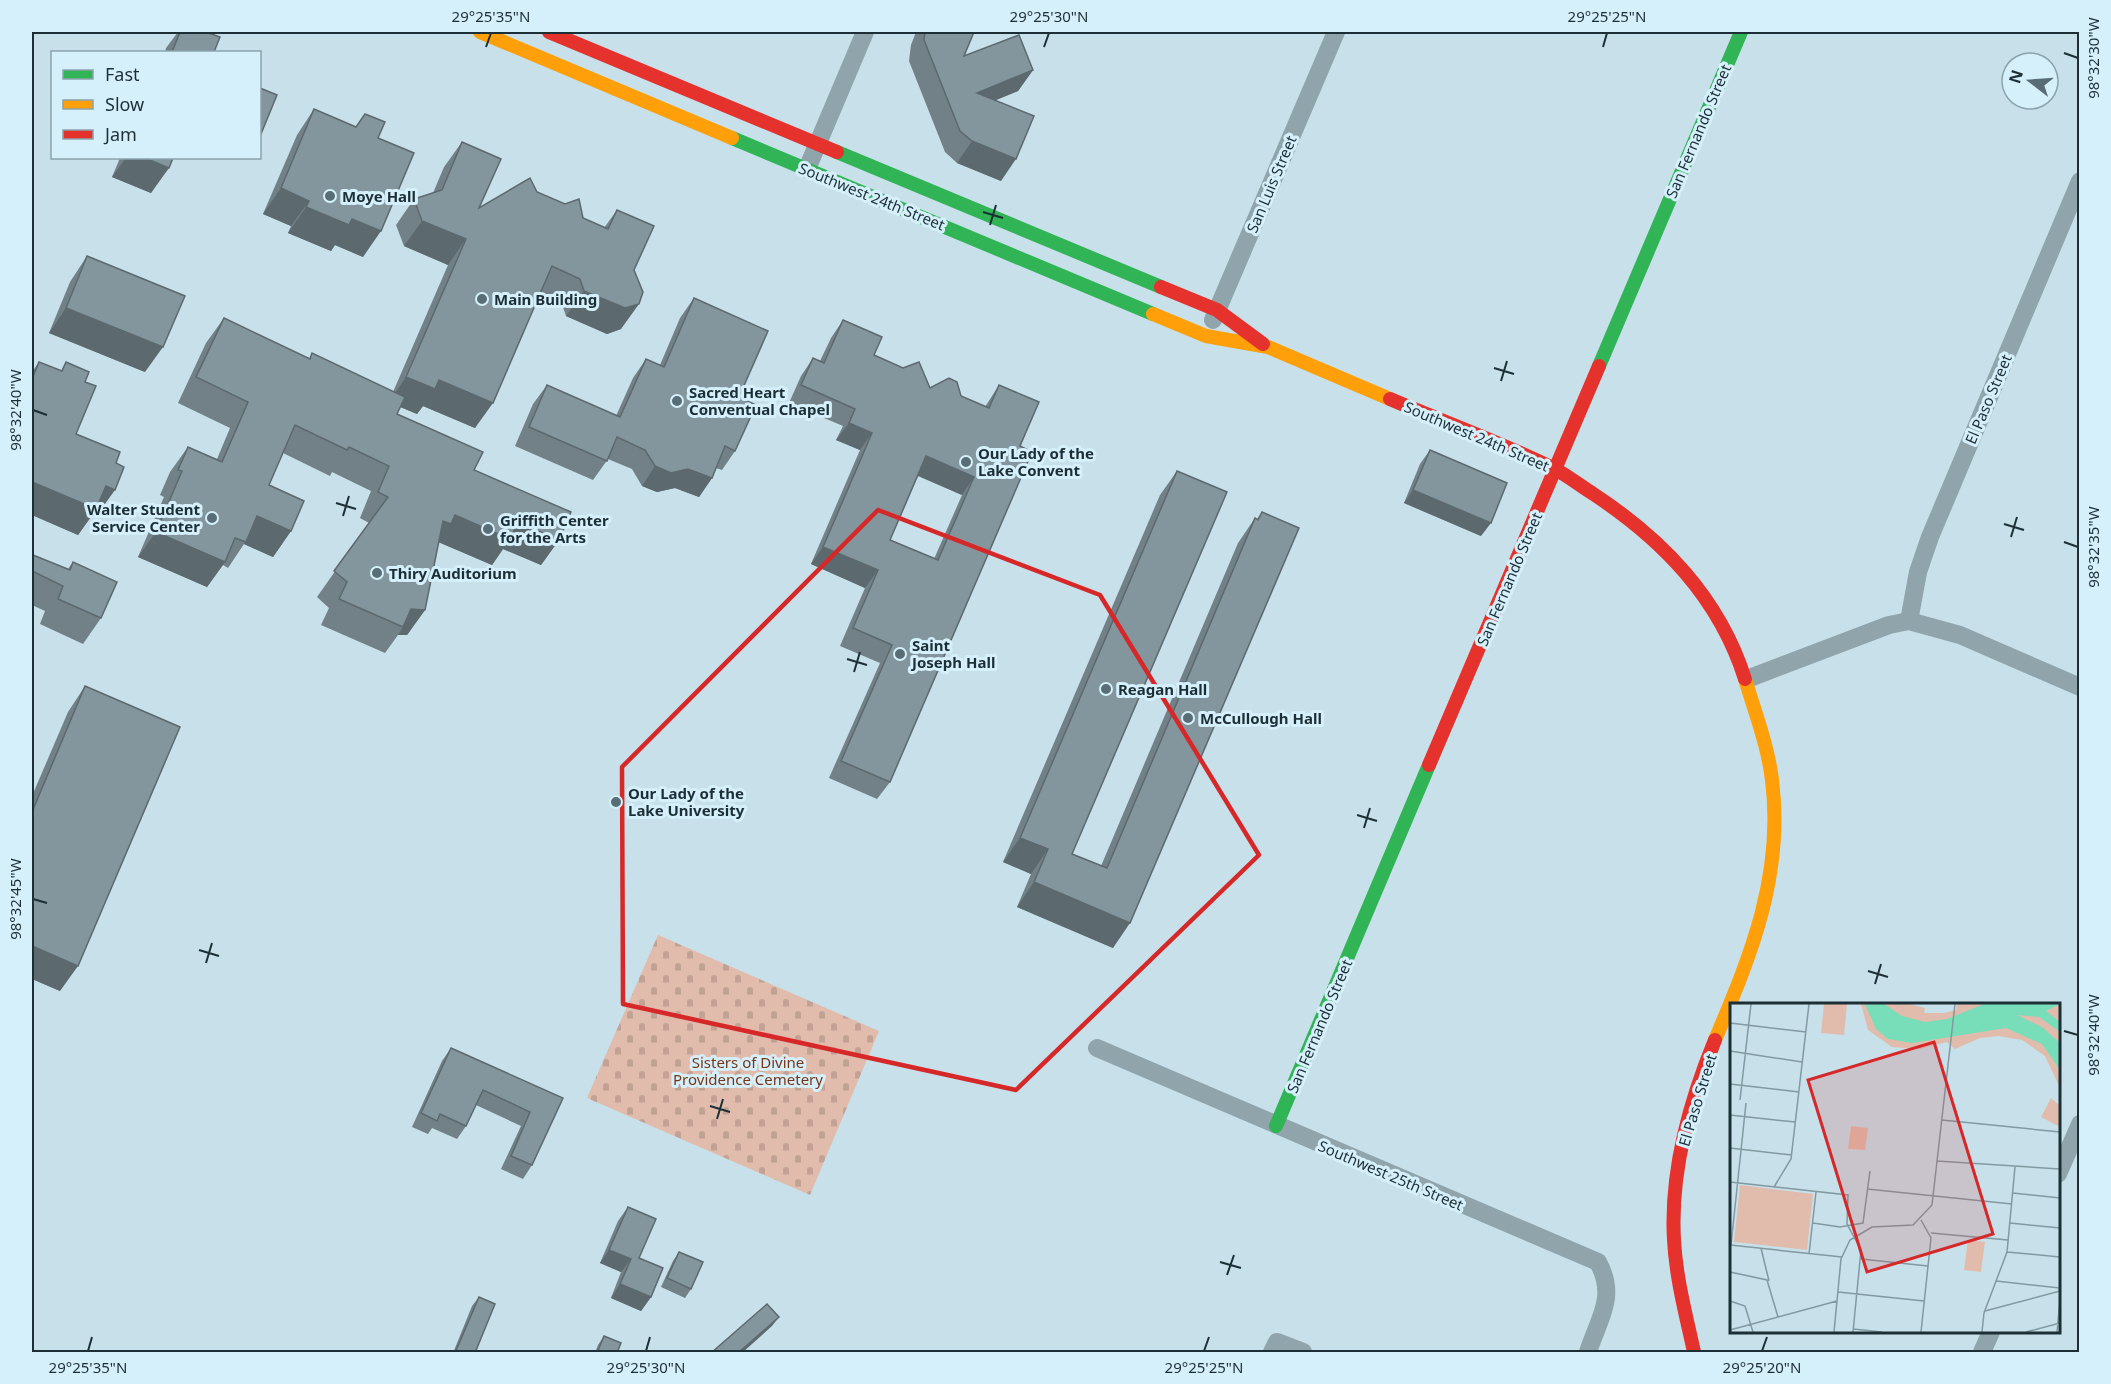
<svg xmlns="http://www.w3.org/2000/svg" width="2111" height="1384" font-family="'Noto Sans',sans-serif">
	<defs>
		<pattern id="cemetery-stones" width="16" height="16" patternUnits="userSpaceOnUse" patternTransform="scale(1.5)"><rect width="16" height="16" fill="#e1bcac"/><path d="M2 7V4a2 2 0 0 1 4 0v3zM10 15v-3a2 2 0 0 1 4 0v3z" fill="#c1a295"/></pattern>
	</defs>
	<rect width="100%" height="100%" fill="#c7e0e9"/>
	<polygon fill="url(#cemetery-stones)" points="658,935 879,1031 810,1195 587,1098"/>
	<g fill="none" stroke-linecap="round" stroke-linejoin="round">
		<g stroke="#90a4ac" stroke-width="18">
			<polyline points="807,169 865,32"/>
			<polyline points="1213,320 1336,32"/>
			<polyline points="1909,621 1918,572 1930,537 2080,181"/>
			<polyline points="1747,679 1889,625 1909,621 1960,635 2080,687"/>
			<path d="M 1097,1048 L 1598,1262 C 1617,1297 1599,1318 1588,1352"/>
			<polyline points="2058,1174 2080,1124"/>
			<polyline points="1272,1352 1277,1342 1303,1352"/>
			<polyline points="1982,1352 1991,1332"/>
		</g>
		<g stroke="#30b455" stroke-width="14">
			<polyline points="732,138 1153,314"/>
			<polyline points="837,152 1161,287"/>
			<polyline points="1599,366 1741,32"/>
			<polyline points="1276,1126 1429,765"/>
		</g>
		<g stroke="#ff9f0a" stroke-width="14">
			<polyline points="480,32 732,138"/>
			<polyline points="1153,314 1206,336 1268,347 1390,399"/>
			<path d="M 1715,1040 C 1751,955 1784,875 1772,780 C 1768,746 1755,712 1745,679"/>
		</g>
		<g stroke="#e5322d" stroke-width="14">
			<polyline points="549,32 837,152"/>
			<polyline points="1161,287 1217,310 1263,344"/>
			<path d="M 1390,399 C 1444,422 1500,442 1553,468 C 1567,475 1579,485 1592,493 C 1662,539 1719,597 1745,679"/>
			<polyline points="1429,765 1599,366"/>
			<path d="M 1694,1352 C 1686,1315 1676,1278 1674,1240 C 1670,1171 1689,1103 1715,1040"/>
		</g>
	</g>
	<g fill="#718187" fill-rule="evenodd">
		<polygon points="178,32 206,32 214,52 165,52 166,48"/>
		<polygon points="916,32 974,32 964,56 1033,70 1018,91 996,100 1001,181 957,163 945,152 909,61 911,45"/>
		<polygon points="314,109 378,138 363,257 335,245 331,251 288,233 291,226 263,214 297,135"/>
		<polygon points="462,142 479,208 537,192 583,218 604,228 617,210 634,270 621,329 607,334 566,316 562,304 539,294 475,428 423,406 417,414 400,407 397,414 474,470 559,540 541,565 503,549 492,565 439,542 425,610 407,635 398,635 385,653 321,625 329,608 317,597 369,523 360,518 371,491 332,472 330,476 283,453 269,485 291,531 273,557 244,544 228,568 223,565 207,587 138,557 164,497 160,495 170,472 188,447 217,459 230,428 178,403 206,343 224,318 309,359 312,353 393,392 448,265 404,246 396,225 414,199 433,193 444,167"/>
		<polygon points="120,158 173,158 151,193 112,177"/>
		<polygon points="87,256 145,372 49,333 70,282"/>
		<polygon points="694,298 739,397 735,451 722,470 716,468 712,478 699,497 675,488 657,492 642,486 632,469 608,459 593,480 515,446 533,404 547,385 616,416 633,378 646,359 660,365 680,318"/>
		<path d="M 843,320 L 874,355 L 930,388 L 961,396 L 985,407 L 999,385 L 1020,446 L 890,782 L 877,799 L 829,778 L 880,663 L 840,646 L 865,588 L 811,564 L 860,450 L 836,440 L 843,426 L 789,403 L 801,376 L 813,358 L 820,361 L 831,338 ZM 918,476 L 962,495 L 934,559 L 890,540 Z"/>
		<polygon points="39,362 61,371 66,362 85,382 76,434 116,463 97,515 93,514 78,535 32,515 32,372"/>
		<polygon points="1430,450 1481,536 1404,503 1420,464"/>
		<polygon points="1177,471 1072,854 1101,866 1238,543 1255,518 1257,519 1262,512 1113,948 1017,907 1031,874 1003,862 1160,495"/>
		<polygon points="33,555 68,569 73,562 101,618 83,644 40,624 45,611 32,605 32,557"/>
		<polygon points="85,686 60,991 32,979 32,796 68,712"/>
		<polygon points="451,1048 563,1098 532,1165 523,1179 501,1169 521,1126 476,1105 466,1126 457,1139 432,1128 428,1134 412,1127 442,1061"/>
		<polygon points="628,1207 639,1258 651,1297 641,1311 611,1298 621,1272 600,1263 618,1221"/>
		<polygon points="679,1252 691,1289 685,1298 661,1287 673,1261"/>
		<polygon points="479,1297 475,1353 453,1353 472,1306"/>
		<polygon points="604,1336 617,1353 595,1353 598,1345"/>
	</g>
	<g fill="#5c696e">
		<polygon points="1033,70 1018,91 962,114 977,93"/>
		<polygon points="972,141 1016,159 1001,181 957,163"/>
		<polygon points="126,158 145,158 169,168 151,193 112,177"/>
		<polygon points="281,188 309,201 291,226 263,214"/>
		<polygon points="306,207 352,219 381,231 363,257 335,245 331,251 288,233"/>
		<polygon points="422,221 466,239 448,265 404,246"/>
		<polygon points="584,291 639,304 621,329 607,334 566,316"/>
		<polygon points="66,308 163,347 145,372 49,333"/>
		<polygon points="406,377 439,380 493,403 475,428 423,406 417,414 389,402"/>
		<polygon points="849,423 872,433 860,450 836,440"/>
		<polygon points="926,456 974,477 962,495 914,474"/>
		<polygon points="655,466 688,469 712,478 699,497 675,488 657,492 642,486"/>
		<polygon points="32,482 106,486 115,490 97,515 93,514 78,535 32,515"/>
		<polygon points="1413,490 1491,523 1481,536 1404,503"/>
		<polygon points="455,515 518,522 559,540 541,565 503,549 492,565 438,542 443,521"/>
		<polygon points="257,516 291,531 273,557 244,544"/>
		<polygon points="156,532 225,562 207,587 138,557"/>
		<polygon points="823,547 878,570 865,588 811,564"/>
		<polygon points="411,609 425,610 407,635 398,635 403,627"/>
		<polygon points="1020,838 1048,849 1031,874 1003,862"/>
		<polygon points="1034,882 1130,923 1113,948 1017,907"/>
		<polygon points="32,946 78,966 60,991 32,979"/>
		<polygon points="609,1250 631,1259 621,1272 600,1263"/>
		<polygon points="620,1284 651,1297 641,1311 611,1298"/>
		<polygon points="779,1317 772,1326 742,1353 738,1353"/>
	</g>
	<g fill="#83969d" stroke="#5c696e" stroke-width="1.5" fill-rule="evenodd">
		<polygon points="180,32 206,32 220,37 214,52 172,52"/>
		<polygon points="925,32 974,32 964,56 1019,35 1033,70 977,93 1034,116 1016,159 972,141 960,131 924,40"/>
		<polygon points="260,88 277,95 261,134 260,133"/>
		<polygon points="314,109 356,127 365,114 385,122 378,138 414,153 381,231 352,219 349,225 306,207 309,201 281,188"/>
		<polygon points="462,142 501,159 479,208 530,178 537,192 565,204 579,199 583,218 608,229 617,210 654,226 634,270 643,292 639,304 625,308 584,291 580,279 552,266 493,403 439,380 435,389 406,377 466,239 422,221 414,199 442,190"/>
		<polygon points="145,158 173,158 169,168"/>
		<polygon points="87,256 185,296 163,347 66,308"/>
		<polygon points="694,298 768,331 739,397 756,405 735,451 725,446 712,478 688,469 671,473 655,466 645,450 617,437 607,461 529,427 547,385 620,417 646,359 664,367"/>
		<polygon points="224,318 310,359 312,353 405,397 397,414 483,452 474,470 571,512 559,540 518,522 510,539 455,515 451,524 443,521 425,610 411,609 403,627 339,599 347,582 334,571 388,497 378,492 389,466 349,447 347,450 295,425 269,485 304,501 291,531 257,516 246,542 235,538 225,562 156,532 182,471 178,470 188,447 222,462 248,402 196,377"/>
		<path d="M 843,320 L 882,337 L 874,355 L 903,368 L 919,362 L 930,388 L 949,378 L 957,382 L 961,396 L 989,408 L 999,385 L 1039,402 L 1020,446 L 1032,452 L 890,782 L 841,761 L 892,645 L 853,628 L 878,570 L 823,547 L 872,433 L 849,423 L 855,409 L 801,385 L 813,358 L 824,363 ZM 926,456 L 974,477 L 938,560 L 890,540 Z"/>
		<polygon points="39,362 62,371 66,362 89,372 85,382 96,386 76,434 120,452 116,463 124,467 115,490 106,486 96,509 32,482 32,379"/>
		<polygon points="1430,450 1507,483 1491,523 1413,490"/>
		<polygon points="1177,471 1227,492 1072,854 1107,868 1255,518 1258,520 1262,512 1299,528 1130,923 1034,882 1048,849 1020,838"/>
		<polygon points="33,555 70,570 73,562 117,582 101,618 58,599 63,586 32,571 32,558"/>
		<polygon points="85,686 180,727 78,966 32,946 32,812"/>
		<polygon points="451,1048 563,1098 532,1165 511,1156 530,1112 483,1090 466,1126 440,1114 437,1121 421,1113"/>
		<polygon points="628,1207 656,1219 639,1258 663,1268 651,1297 620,1284 631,1259 609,1250"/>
		<polygon points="679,1252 703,1262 691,1289 667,1278"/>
		<polygon points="479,1297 495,1304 475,1353 455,1353"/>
		<polygon points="767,1304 779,1317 738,1353 711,1353"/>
		<polygon points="604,1336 621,1343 617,1353 597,1353"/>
	</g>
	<path fill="none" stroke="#d62828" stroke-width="4.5" stroke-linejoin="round" d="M 878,510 L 1100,595 L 1259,855 L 1016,1090 L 623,1004 L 622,767 Z"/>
	<path fill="none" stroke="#1d2f36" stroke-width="2" d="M 486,47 L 491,33M 1044,47 L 1049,33M 1603,47 L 1607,33M 2064,53 L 2078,58M 983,212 L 1003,218M 990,225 L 996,205M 1494,368 L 1514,374M 1501,381 L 1507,361M 33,410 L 47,415M 336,503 L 356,509M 343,516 L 349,496M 2004,524 L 2024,530M 2011,537 L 2017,517M 2064,542 L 2078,547M 847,659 L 867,665M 854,672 L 860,652M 1357,815 L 1377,821M 1364,828 L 1370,808M 33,899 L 47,903M 199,950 L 219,956M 206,963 L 212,943M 1868,971 L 1888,977M 1875,984 L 1881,964M 2064,1031 L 2078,1035M 710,1106 L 730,1112M 717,1119 L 723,1099M 1220,1262 L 1241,1268M 1227,1275 L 1234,1255M 88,1351 L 92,1337M 646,1351 L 650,1337M 1204,1351 L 1209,1337M 1762,1351 L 1767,1337"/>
	<g fill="#586d75" stroke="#d5f0fb" stroke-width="2">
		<circle cx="330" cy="196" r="6"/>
		<circle cx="482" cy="299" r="6"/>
		<circle cx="677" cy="401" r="6"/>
		<circle cx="966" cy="462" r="6"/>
		<circle cx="212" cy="518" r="6"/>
		<circle cx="488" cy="529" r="6"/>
		<circle cx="377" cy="573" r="6"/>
		<circle cx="900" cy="654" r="6"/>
		<circle cx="1106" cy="689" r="6"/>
		<circle cx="1188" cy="718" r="6"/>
		<circle cx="616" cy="802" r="6"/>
	</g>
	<g text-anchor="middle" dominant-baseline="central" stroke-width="6" stroke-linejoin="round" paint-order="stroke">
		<g font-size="15" fill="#1d2f36" stroke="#d5f0fb">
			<text transform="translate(1698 131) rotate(-67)">San Fernando Street</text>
			<text transform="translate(1271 184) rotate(-67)">San Luis Street</text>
			<text transform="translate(872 196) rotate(22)">Southwest 24th Street</text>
			<text transform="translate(1988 399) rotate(-67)">El Paso Street</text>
			<text transform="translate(1477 436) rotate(23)">Southwest 24th Street</text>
			<text transform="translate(1509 579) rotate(-67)">San Fernando Street</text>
			<text transform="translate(1319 1026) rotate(-67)">San Fernando Street</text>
			<text transform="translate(1697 1100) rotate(-73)">El Paso Street</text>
			<text transform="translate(1391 1175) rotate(23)">Southwest 25th Street</text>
		</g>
		<g font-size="15" font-weight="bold" fill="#1d2f36" stroke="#d5f0fb" text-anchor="start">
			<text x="342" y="196">Moye Hall</text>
			<text x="494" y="299">Main Building</text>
			<text x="689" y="392">Sacred Heart<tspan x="689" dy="17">Conventual Chapel</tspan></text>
			<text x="978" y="453">Our Lady of the<tspan x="978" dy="17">Lake Convent</tspan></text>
			<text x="200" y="509" text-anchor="end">Walter Student<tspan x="200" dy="17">Service Center</tspan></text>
			<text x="500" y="520">Griffith Center<tspan x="500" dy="17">for the Arts</tspan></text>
			<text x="389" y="573">Thiry Auditorium</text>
			<text x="912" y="645">Saint<tspan x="912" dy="17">Joseph Hall</tspan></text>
			<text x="1118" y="689">Reagan Hall</text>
			<text x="1200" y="718">McCullough Hall</text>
			<text x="628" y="793">Our Lady of the<tspan x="628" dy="17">Lake University</tspan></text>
		</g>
		<g font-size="15" fill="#793617" stroke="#d5f0fb">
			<text x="748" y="1062">Sisters of Divine<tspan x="748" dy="17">Providence Cemetery</tspan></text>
		</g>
	</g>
	<g transform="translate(1730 1003)">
		<rect width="330" height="330" fill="#c7e0e9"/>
		<path d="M 121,123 L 138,125 L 135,147 L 118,146 Z" fill="#e1bcac"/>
		<path d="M 131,1 L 179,1 L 195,5 L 194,10 L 214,10 L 226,7 L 227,1 L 330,1 L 330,85 L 315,53 L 292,37 L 268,33 L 250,35 L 225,46 L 217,39 L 189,46 L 162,44 L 138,27 ZM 10,182 L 83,191 L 77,247 L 4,239 Z" fill="#e1bcac"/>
		<path d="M 94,1 L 117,1 L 114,32 L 91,30 ZM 321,95 L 330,103 L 330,124 L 311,114 ZM 238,237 L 255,239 L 251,269 L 234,267 Z" fill="#e1bcac"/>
		<path d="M 135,1 L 154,1 L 172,13 L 195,19 L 217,16 L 254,1 L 330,1 L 316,8 L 330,19 L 330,29 L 309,14 L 287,12 L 312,24 L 329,39 L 330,67 L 312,41 L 276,25 L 182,40 L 158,36 L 146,26 Z" fill="#78ddb9"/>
		<path fill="none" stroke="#8399a1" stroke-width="1.5" d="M 0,20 L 76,29M 0,48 L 72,59M 0,81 L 69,89M 10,97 L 21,1M 0,112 L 65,119M 212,117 L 330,129M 0,145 L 62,152M 207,158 L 330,166M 0,179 L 118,192 L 117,221 L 131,247 L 123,329M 44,184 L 61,156 L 79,1M 137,186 L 282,201M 283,190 L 330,195M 83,220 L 110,224 L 133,220 L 140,168M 280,220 L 330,225M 201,230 L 278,237M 0,242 L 112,254M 1,242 L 16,100M 31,245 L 39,278M 277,249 L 330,254M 79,251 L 86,189M 131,256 L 198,263M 0,269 L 37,277 L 48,314M 266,278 L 330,285M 108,289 L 194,298M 0,298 L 15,303 L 23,329M 255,308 L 330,288M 123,326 L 152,329M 0,327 L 107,298M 104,329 L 111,256 L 120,237 L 142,224 L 183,222 L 202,202 L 225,1M 191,329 L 201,235 L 191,217M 252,329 L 254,310 L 277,249 L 285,164M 296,329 L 330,320M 327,329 L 330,297"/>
		<path fill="#d62828" fill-opacity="0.15" stroke="#d62828" stroke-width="3" d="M 204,39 L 263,231 L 137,269 L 78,77 Z"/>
		<rect width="330" height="330" fill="none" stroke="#1d2f36" stroke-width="3"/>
	</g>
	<rect width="2111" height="1384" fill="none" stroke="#d5f0fb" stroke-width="66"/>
	<rect x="51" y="51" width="210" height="108" fill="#d5f0fb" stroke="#8ba3ac" stroke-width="1.5"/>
	<rect x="63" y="70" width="30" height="9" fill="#30b455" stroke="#8ba3ac" stroke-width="1.5"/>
	<text x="105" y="81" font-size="18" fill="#1d2f36">Fast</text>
	<rect x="63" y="100" width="30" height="9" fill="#ff9f0a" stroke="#8ba3ac" stroke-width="1.5"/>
	<text x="105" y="111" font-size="18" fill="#1d2f36">Slow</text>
	<rect x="63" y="130" width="30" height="9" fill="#e5322d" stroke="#8ba3ac" stroke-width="1.5"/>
	<text x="105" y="141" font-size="18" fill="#1d2f36">Jam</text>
	<g transform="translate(2030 81) rotate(287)"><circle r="28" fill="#d5f0fb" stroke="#8ba3ac" stroke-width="1.5"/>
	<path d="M0-4.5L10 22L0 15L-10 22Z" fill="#586d75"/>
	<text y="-9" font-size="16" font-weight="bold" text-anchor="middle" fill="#1d2f36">N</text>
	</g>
	<rect x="33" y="33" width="2045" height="1318" fill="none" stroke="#1d2f36" stroke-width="2"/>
	<g font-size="15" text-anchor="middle" fill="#1d2f36">
		<text x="491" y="22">29°25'35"N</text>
		<text x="1049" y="22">29°25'30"N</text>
		<text x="1607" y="22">29°25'25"N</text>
		<text transform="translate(2094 58) rotate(-90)" y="5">98°32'30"W</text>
		<text transform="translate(16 410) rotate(-90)" y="5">98°32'40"W</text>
		<text transform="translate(2094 547) rotate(-90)" y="5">98°32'35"W</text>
		<text transform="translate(16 899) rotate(-90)" y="5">98°32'45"W</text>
		<text transform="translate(2094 1035) rotate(-90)" y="5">98°32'40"W</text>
		<text x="88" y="1373">29°25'35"N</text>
		<text x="646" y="1373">29°25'30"N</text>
		<text x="1204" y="1373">29°25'25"N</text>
		<text x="1762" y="1373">29°25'20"N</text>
	</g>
</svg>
